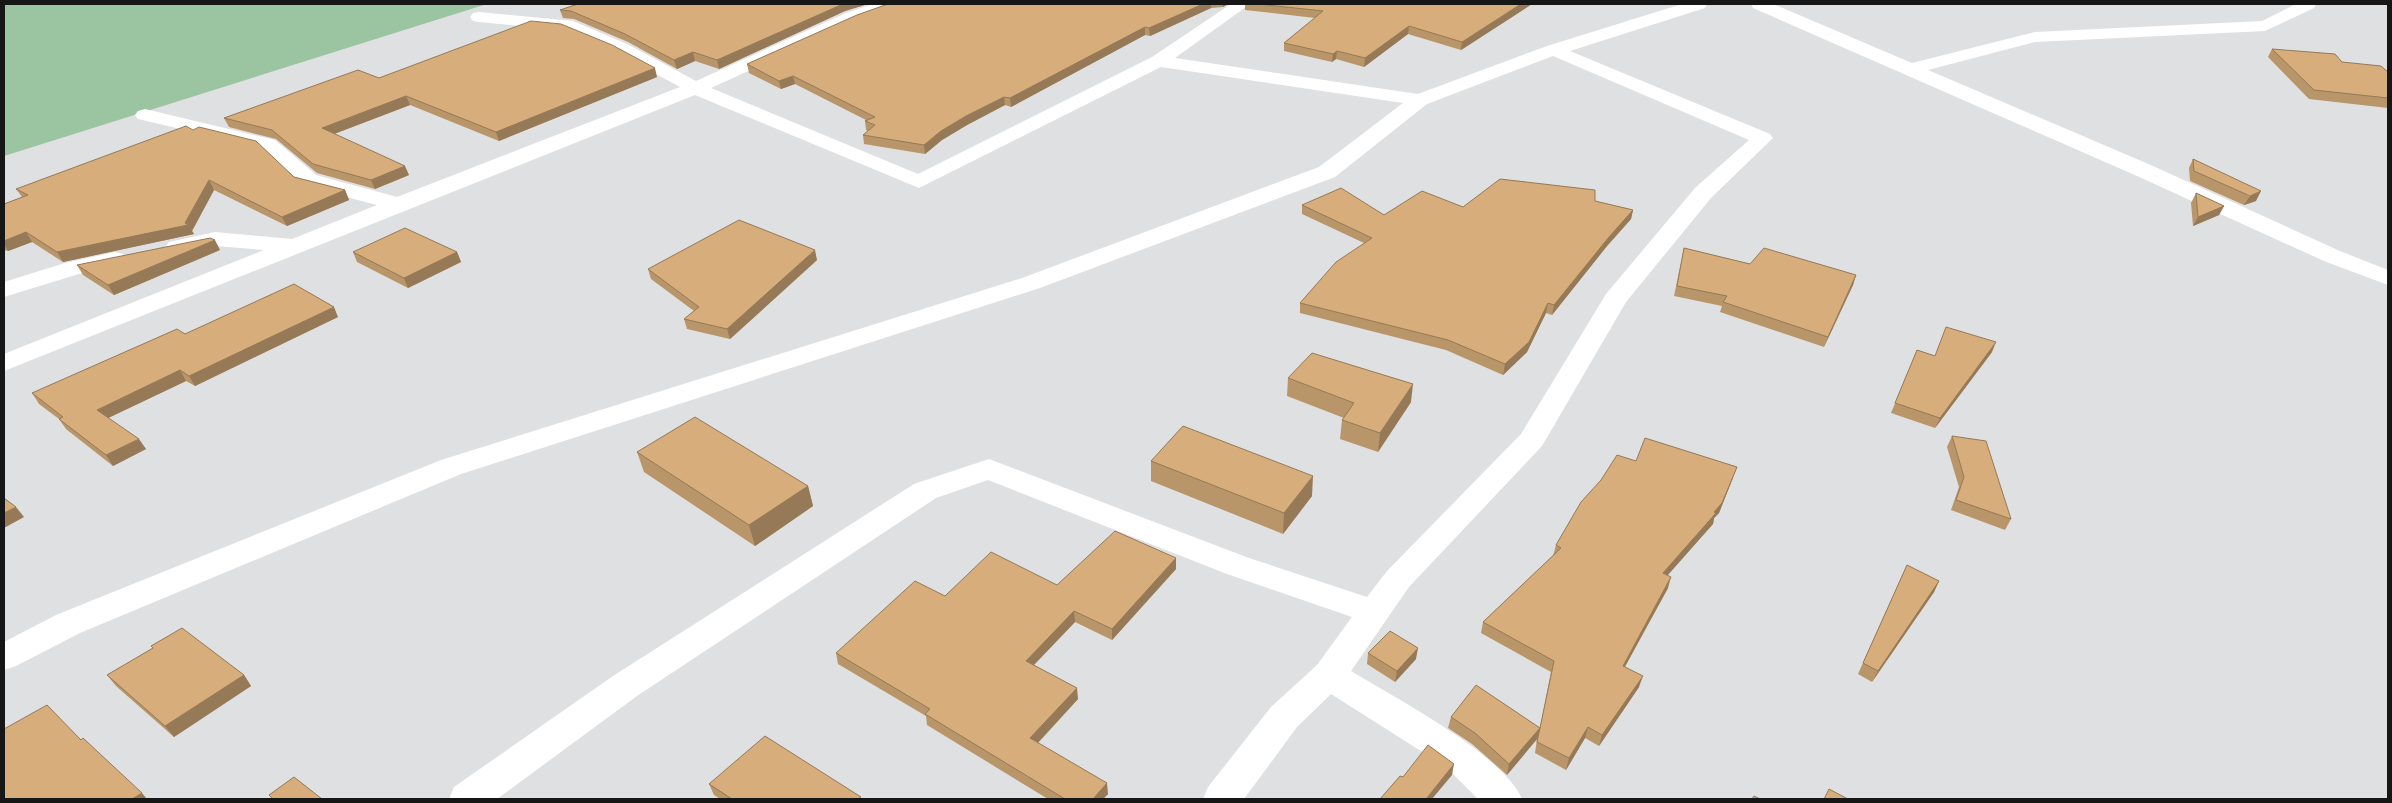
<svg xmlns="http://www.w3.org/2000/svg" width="2392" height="803" font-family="'Work Sans',sans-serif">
	<rect width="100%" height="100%" fill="#dfe0e2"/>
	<polygon fill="#9bc5a0" points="4,4 487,4 4,156"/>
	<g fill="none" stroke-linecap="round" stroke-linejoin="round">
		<g fill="#fff" fill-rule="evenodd">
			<path d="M 873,4 L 896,4 L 894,8 L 858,21 L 711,88 L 918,174 L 1152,57 L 1231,4 L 1250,4 L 1175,58 L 1418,94 L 1547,46 L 1682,4 L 1707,4 L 1705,8 L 1570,51 L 1770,134 L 1773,138 L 1711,198 L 1626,302 L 1542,446 L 1409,587 L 1351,671 C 1395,698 1503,754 1522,799 L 1478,799 L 1446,767 L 1331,694 L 1297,727 L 1244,799 L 1203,799 L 1208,787 L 1271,707 L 1317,665 L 1352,617 L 1227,574 L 988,480 L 936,498 L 637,696 L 497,799 L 449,799 L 454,787 L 613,676 L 914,484 L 989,459 L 1249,558 L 1367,597 L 1387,571 L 1521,434 L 1606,294 L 1695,188 L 1749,140 L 1553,56 L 1427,104 L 1335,177 L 1040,288 L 461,474 L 80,633 L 16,666 L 4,670 L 4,642 L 56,615 L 441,460 L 1022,278 L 1319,167 L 1403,103 L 1161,67 L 919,188 L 695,95 L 4,371 L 4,354 L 264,250 L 215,246 L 177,254 L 169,252 L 165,247 L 169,242 L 215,232 L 292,239 L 377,205 L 300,185 L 261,148 L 138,119 L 135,115 L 138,111 L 145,109 L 275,140 L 316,175 L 397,197 L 680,87 L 615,52 L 564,30 L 479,22 L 473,21 L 470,17 L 473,13 L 479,12 L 573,21 L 627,44 L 696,81 L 846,13 Z"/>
			<polygon points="1751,4 1773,4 1912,63 2035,32 2262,21 2296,4 2316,4 2314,8 2265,31 2035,42 1928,70 2153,166 2340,251 2388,270 2388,285 2324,261 2137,176 1753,8"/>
			<polygon points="115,252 123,254 127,259 123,264 79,274 4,297 4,282 65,263"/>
		</g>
	</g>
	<g fill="#b9956a">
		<polygon points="578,4 868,4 845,11 719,69 695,61 677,69 628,42 574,19 563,18 560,10"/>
		<polygon points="888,4 1228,4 1223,7 1211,8 1150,36 1145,35 1011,107 1005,105 967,125 942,140 925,154 864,144 863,135 868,131 866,130 865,121 866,120 795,84 781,89 749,73 747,64"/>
		<polygon points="1245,4 1532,4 1461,50 1408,34 1364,67 1336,59 1332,62 1284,51 1284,43 1315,18 1245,10"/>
		<polygon points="2272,49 2342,62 2388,72 2388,108 2309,99 2268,57"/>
		<polygon points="657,77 499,141 410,105 334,134 409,175 375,189 317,173 276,139 229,127 224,118 379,78"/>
		<polygon points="2193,159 2256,201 2244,205 2190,181 2189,168"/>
		<polygon points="294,177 345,190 349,200 287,226 214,190 192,231 194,234 63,262 32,242 8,251 4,250 4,204 22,197 16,189"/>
		<polygon points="2196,193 2224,206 2219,215 2193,226 2191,203"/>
		<polygon points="1595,201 1633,210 1631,219 1607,246 1552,315 1546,313 1527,352 1503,375 1446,350 1300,313 1300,303 1364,243 1302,214 1302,205 1384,215 1463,207"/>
		<polygon points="1684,248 1750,264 1856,275 1853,285 1824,347 1720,312 1722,306 1674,296"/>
		<polygon points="220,250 114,295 83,275 77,265"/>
		<polygon points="353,252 457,252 461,262 408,288 357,262"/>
		<polygon points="817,260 730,339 687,329 684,319 694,311 651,279 648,269"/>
		<polygon points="338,317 195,386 186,381 108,418 146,449 113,466 66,429 59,419 39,404 32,393 185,334"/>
		<polygon points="1917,350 1935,356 1992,352 1935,428 1891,413"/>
		<polygon points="1288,378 1411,402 1378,452 1340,439 1342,420 1344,418 1287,396"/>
		<polygon points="1952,436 2011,519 2005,530 1951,510 1959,487 1947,447"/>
		<polygon points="637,452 808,486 813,506 755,546 644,472"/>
		<polygon points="1151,461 1312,496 1283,534 1151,481"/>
		<polygon points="1636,461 1733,478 1719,513 1714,518 1713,524 1667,575 1668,588 1625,667 1639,687 1599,746 1585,738 1566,770 1535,753 1537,739 1507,775 1472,744 1448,728 1451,717 1540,728 1551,672 1481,633 1483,622 1553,556 1556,545"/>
		<polygon points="1176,558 1176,569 1112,640 1075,622 1034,665 1078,699 1038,743 1108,794 1103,799 1048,799 927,725 926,716 838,664 836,653 945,596 1057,585"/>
		<polygon points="1907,565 1939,581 1934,592 1872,682 1858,674"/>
		<polygon points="151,646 244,675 251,686 174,737 116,686 107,675 153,648"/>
		<polygon points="1368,653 1416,659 1395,682 1367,664"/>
		<polygon points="709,784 858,799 720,799 714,795"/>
	</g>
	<g fill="#967956">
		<polygon points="843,4 868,4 845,11 719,69 717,60"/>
		<polygon points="1203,4 1211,4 1211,8 1150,36 1149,28"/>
		<polygon points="1223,4 1228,4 1223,7"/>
		<polygon points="1521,4 1532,4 1461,50 1462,42"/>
		<polygon points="1409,26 1408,34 1364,67 1365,58"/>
		<polygon points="1145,27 1145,35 1011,107 1010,98"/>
		<polygon points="1337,51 1336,59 1332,62 1333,54"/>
		<polygon points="693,52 695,61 677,69 674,60"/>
		<polygon points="655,68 657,77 499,141 496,132"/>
		<polygon points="793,76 795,84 781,89 779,81"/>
		<polygon points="406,96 410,105 326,137 322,128"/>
		<polygon points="1004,97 1005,105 967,125 942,140 925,154 924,145 941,131 966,116"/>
		<polygon points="405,166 409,175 375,189 371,180"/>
		<polygon points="209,180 214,190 192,231 194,234 63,262 57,252 185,223"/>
		<polygon points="345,190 349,200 287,226 282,217"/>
		<polygon points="2261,191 2256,201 2244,205 2250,196"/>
		<polygon points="2224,206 2219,215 2193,226 2198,217"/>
		<polygon points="1633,210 1631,219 1607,246 1552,315 1554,305 1609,237"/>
		<polygon points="26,232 32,242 8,251 4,244 4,241"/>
		<polygon points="215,240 220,250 114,295 108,285"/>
		<polygon points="815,250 817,260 730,339 727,329"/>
		<polygon points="457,252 461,262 408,288 404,278"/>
		<polygon points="1856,275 1853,285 1824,347 1828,337"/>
		<polygon points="1548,303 1546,313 1527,352 1503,375 1505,364"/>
		<polygon points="334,307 338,317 195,386 189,376"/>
		<polygon points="1996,342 1992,352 1935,428 1940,418"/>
		<polygon points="180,370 186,381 104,420 97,410"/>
		<polygon points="1413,384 1411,402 1378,452 1380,433"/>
		<polygon points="139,439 146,449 113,466 106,455"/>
		<polygon points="1737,467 1719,513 1714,518 1713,524 1660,584 1663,573 1714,512"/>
		<polygon points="1313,476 1312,496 1283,534 1284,513"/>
		<polygon points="808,486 813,506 755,546 749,525"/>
		<polygon points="16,507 24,517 4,528 4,513"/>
		<polygon points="1176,558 1176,569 1112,640 1112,629"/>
		<polygon points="1671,577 1668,588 1619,677 1623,666"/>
		<polygon points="1939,581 1934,592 1872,682 1878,671"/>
		<polygon points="1074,611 1075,622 1027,672 1026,661"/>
		<polygon points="1418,648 1416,659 1395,682 1397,671"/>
		<polygon points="244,675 251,686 174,737 165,726"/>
		<polygon points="1643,676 1639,687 1599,746 1602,735"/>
		<polygon points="1077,688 1078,699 1032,749 1030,738"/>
		<polygon points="1588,727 1585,738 1566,770 1569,758"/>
		<polygon points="1540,728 1537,739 1507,775 1509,764"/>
		<polygon points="1454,764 1452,775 1432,799 1426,799"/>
		<polygon points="1107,783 1108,794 1103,799 1093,799"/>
		<polygon points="142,793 147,799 132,799"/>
	</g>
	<g fill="#d7ad7b" stroke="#967956">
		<polygon points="578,4 843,4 717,60 693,52 674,60 625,34 571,11 560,10"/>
		<polygon points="888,4 1203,4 1149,28 1145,27 1010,98 1004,97 966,116 941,131 924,145 863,135 875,125 865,121 875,117 793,76 779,81 747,64 857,15"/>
		<polygon points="1258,4 1521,4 1462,42 1409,26 1365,58 1337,51 1333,54 1284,43 1323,11"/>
		<polygon points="531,21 561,24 612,45 655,68 496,132 406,96 322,128 405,166 371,180 313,164 272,130 224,118 358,70 379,78"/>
		<polygon points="2272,49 2335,54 2342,62 2381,66 2388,72 2388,98 2314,90"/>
		<polygon points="186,126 193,130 199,127 256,141 294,177 345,190 282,217 209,180 185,223 188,225 57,252 26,232 4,241 4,204 28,195 16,189"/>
		<polygon points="2193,159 2261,191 2250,196 2194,171"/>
		<polygon points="1500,179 1595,190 1595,201 1633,210 1609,237 1554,305 1548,303 1529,342 1505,364 1448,340 1300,303 1336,262 1372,238 1302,205 1341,188 1384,215 1422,191 1463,207"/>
		<polygon points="2196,193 2224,206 2198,217"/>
		<polygon points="739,220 815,250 727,329 684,319 699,307 648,269"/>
		<polygon points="405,228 457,252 404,278 353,252"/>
		<polygon points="210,238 215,240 108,285 77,265"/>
		<polygon points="1684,248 1750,264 1764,248 1856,275 1828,337 1723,302 1727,296 1677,286"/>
		<polygon points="294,284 334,307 189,376 180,370 97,410 139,439 106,455 59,419 63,417 32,393 177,329 185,334"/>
		<polygon points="1946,327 1996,342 1940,418 1895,403 1917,350 1935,356"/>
		<polygon points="1312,353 1413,384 1380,433 1342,420 1354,403 1288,378"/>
		<polygon points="695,417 808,486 749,525 637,452"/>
		<polygon points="1183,426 1313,476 1284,513 1151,461"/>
		<polygon points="1952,436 1986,441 2011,519 1956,500 1964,477"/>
		<polygon points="1645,438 1737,467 1722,503 1714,512 1716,513 1663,573 1671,577 1623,666 1643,676 1602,735 1588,727 1569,758 1537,742 1540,728 1509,764 1475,733 1451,717 1476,685 1540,728 1554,661 1483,622 1561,548 1556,545 1581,502 1601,480 1617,455 1636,461"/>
		<polygon points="4,498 16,507 4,513"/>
		<polygon points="1115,531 1176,558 1112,629 1074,611 1026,661 1077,688 1030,738 1107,783 1093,799 1065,799 925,714 930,709 836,653 915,581 945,596 991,552 1057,585"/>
		<polygon points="1907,565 1939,581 1878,671 1863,663"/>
		<polygon points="182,628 244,675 165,726 107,675 153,648 151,646"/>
		<polygon points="1390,631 1418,648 1397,671 1368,653"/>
		<polygon points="47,705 81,740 83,738 142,793 132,799 4,799 4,729"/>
		<polygon points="765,736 861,797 858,799 732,799 709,784"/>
		<polygon points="1428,745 1454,764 1426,799 1380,799 1400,776 1403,777"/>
		<polygon points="294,777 322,799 273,799 269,795"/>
		<polygon points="1829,789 1848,799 1824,799"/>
		<polygon points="1754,796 1760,799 1752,799"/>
	</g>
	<rect width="2392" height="803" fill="none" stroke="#161617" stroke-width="10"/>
</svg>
